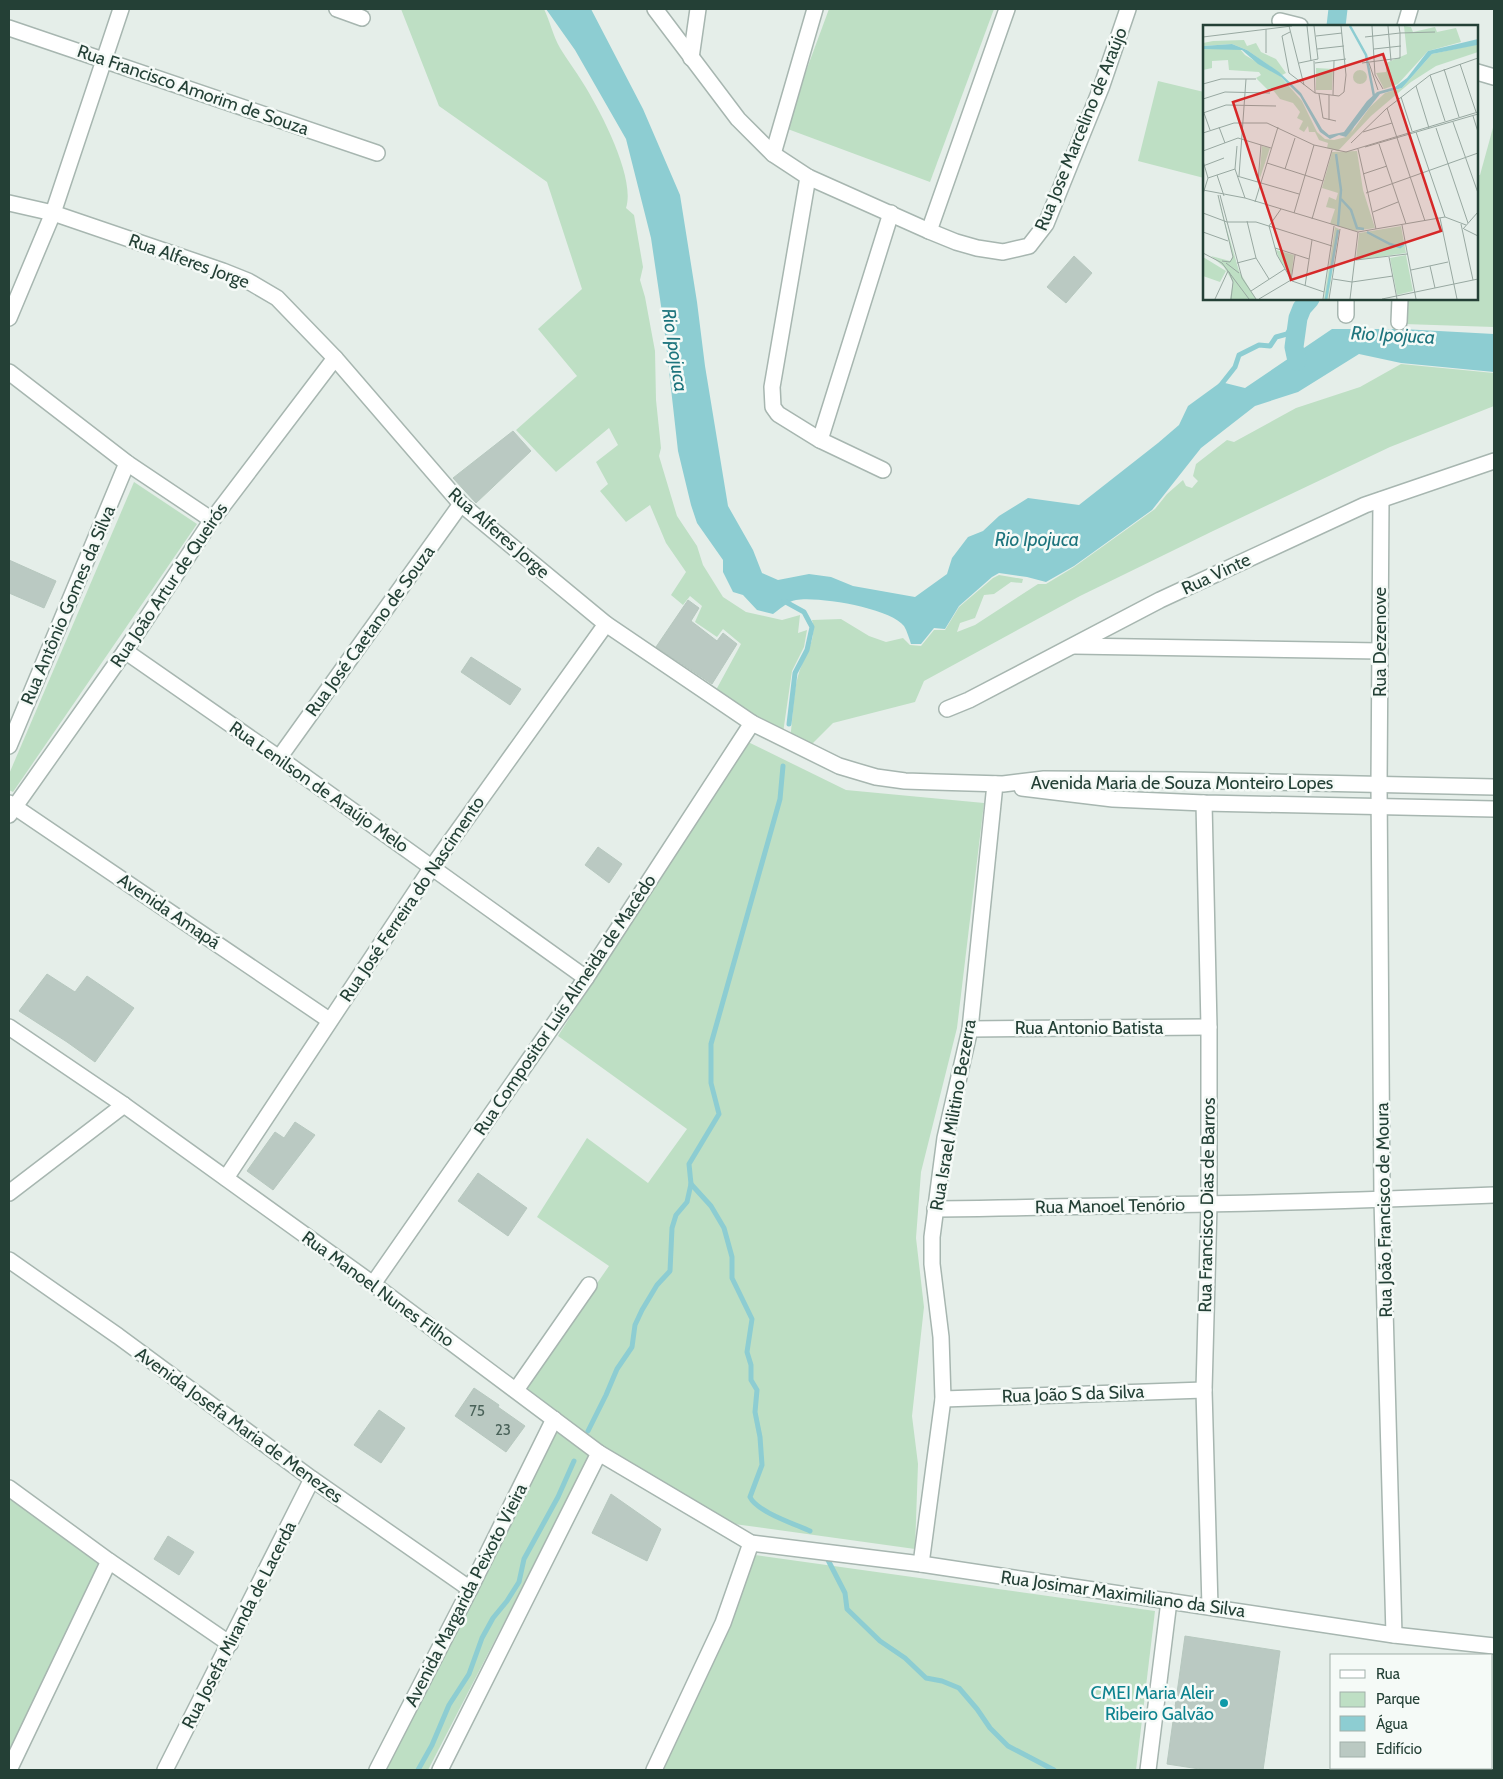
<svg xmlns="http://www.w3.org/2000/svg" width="1503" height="1779" font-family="Cabin,sans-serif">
	<rect width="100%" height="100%" fill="#e5eee9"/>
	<g fill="#bedfc4">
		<path d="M 401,9 L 544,9 C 550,21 553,36 560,48 C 567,60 576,71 583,83 C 600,110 636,178 626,208 L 634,215 L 643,267 L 640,280 L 645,297 L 655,351 L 656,400 L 661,448 L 659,456 L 677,516 L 697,546 L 703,565 L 723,597 L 746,612 L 782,620 L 800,615 L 798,633 L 807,630 L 804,647 L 792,671 L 783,733 L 756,718 L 716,690 L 741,644 L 723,629 L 717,637 L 695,622 L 702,606 L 690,596 L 683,605 L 671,595 L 686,572 L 666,543 L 650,505 L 626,522 L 600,491 L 608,484 L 596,462 L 618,445 L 609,428 L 556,472 L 516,430 L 577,376 L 538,329 L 582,289 L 547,182 L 439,106 Z"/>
		<polygon points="829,9 994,9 930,182 785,128"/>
		<polygon points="1158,81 1204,92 1204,178 1138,161"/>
		<polygon points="1494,124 1494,327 1404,324 1406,299 1477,299 1477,175 1480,175"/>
		<path d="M 1401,364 L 1494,373 L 1494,406 L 1390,447 L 1213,531 L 1080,596 L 924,681 L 915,702 L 833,723 L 809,747 L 790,738 C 793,719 793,693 798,676 C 803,657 818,640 812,620 L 841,619 L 869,636 L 886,642 L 903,638 L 910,645 L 921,646 L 934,630 L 945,630 L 959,607 L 993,578 L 999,575 L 1023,579 L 1022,583 L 1011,582 L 994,594 L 984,595 L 975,618 L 960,623 L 957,632 L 975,625 L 1038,584 L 1046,584 L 1074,567 L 1155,509 L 1167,494 L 1183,480 L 1186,486 L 1192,488 L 1198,481 L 1193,476 L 1196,464 L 1227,440 L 1234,442 L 1296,408 L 1360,387 Z"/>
		<polygon points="134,482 197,524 13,792 9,790 9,774"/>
		<polygon points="746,741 846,790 984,803 957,1028 921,1172 916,1238 924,1307 912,1416 918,1464 915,1549 727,1523 602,1448 523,1390 609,1266 537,1217 587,1138 648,1183 687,1129 558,1036"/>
		<polygon points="555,1431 590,1456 428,1770 383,1770"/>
		<polygon points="9,1496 100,1563 9,1760"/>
		<polygon points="755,1555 1155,1611 1136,1770 662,1770"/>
	</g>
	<path fill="#8dcdd2" d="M 546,9 L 591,9 L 643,109 L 680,195 L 697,302 L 705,366 L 728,506 L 753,550 L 762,573 L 778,580 L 809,574 L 831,577 L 853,586 L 915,597 L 947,574 L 952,558 L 968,537 L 983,531 L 999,516 L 1028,498 L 1079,505 L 1158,443 L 1179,425 L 1188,406 L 1221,382 L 1245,388 L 1332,329 L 1402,329 L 1494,334 L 1494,372 L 1401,363 L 1359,354 L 1298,392 L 1255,406 L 1201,448 L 1152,510 L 1074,566 L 1046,582 L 1027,577 L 999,573 L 992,577 L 959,606 L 945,629 L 934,628 L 921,644 L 911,644 C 909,638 907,631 904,626 C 891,608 817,596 796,600 C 788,601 779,610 773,614 L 757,610 L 743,595 L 733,592 L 723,572 L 723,560 L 697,523 L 691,505 L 678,451 L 664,326 L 651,238 L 626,139 L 575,50 Z"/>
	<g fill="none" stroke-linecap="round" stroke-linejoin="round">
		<g stroke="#8dcdd2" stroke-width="5">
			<polyline points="1220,386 1235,367 1239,355 1259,345 1270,346 1276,337 1287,334 1298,318"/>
			<polyline points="784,601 804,612 812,627 807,650 795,673 789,724"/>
			<path d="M 691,1184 L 711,1206 L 724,1228 L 732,1257 L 732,1278 L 752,1319 L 747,1352 L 751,1365 L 751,1380 L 757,1390 L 755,1412 L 760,1437 L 762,1465 L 750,1497 C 757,1512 795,1524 810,1531"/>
			<polyline points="588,1431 606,1395 617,1369 632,1347 635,1325 642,1310 657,1285 670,1271 672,1228 676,1215 687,1202 691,1184 689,1164 719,1114 711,1083 711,1044 780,799 783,766"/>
			<polyline points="828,1560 845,1593 847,1609 880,1641 905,1658 926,1678 942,1681 959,1688 977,1709 990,1728 1008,1746 1054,1770"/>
			<polyline points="418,1770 432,1745 449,1705 469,1674 482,1638 493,1618 507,1601 519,1582 524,1559 558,1497 574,1461"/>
		</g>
		<g stroke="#8dcdd2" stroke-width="19">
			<polyline points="1336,26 1338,9"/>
			<polyline points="1297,361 1294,347 1298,318 1302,308 1310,299"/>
		</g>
	</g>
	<g fill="#bac9c2" stroke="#b7c8bf">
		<polygon points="1074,256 1092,273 1066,303 1047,287"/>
		<polygon points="513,431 531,451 476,503 453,478"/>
		<polygon points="9,560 56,581 44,608 9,593"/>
		<polygon points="688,600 699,608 691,621 717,641 723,633 737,644 712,684 656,647"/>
		<polygon points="471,657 521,689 510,705 461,672"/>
		<polygon points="598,847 622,864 609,883 585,865"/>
		<polygon points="47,974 75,992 87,976 134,1008 95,1062 67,1042 19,1011"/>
		<polygon points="295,1122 315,1135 273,1190 247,1171 275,1132 284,1138"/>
		<polygon points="478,1173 527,1208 508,1236 458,1201"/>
		<polygon points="474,1388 499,1405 498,1407 525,1426 506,1452 455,1416"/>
		<polygon points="379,1410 405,1428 381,1463 354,1445"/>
		<polygon points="611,1494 661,1529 647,1561 592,1533"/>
		<polygon points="168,1536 194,1552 179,1575 154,1559"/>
		<polygon points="1185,1636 1280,1651 1263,1770 1206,1770 1167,1764"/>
	</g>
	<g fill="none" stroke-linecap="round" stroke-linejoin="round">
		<defs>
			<g id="minor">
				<polyline points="337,9 362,18"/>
				<polyline points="655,9 738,119 773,154 808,177 929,231 956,242 977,248 1003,252 1029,246 1046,224 1101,88 1128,9"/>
				<polyline points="1280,21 1300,26"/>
				<polyline points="1405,26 1410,9"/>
				<polyline points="9,28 377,153"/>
				<polyline points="691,58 698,9"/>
				<polyline points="1477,72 1494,77"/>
				<polyline points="773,154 815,9"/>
				<polyline points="808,177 772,387 773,407 778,414 820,440 883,470"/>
				<polyline points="929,231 1007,9"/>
				<polyline points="1346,315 1346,299"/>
				<polyline points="9,318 53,213 121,9"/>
				<polyline points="1399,322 1400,299"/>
				<polyline points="9,372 127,463 212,520"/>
				<polyline points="820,440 891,213"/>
				<polyline points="1381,500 1379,785 1382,1200 1394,1635"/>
				<polyline points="1074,646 1380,651"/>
				<polyline points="125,651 279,758 586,978"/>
				<polyline points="947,709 969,700 1160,600 1365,505 1494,461"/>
				<polyline points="9,746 127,463"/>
				<polyline points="279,758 461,504"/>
				<polyline points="9,803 329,1020"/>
				<polyline points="1204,803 1209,1027 1209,1205 1204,1390 1210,1607"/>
				<polyline points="9,815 125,651 212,520 335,358"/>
				<polyline points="970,1029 1209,1027"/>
				<polyline points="226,1178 432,867 606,624"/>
				<polyline points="9,1193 124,1105"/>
				<path d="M 935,1209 C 1121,1206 1308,1203 1494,1195"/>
				<polyline points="9,1260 118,1336 312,1479 470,1589"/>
				<polyline points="373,1284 586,978 752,723"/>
				<polyline points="516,1390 589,1285"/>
				<polyline points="943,1399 1204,1390"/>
				<polyline points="9,1488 109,1561 230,1644"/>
				<polyline points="921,1564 943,1399 941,1337 932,1264 932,1237 945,1138 970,1029 995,784"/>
				<polyline points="9,1770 109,1561"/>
				<polyline points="165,1770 312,1479"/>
				<polyline points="377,1770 470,1589 554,1419"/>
				<polyline points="440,1770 599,1453"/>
				<polyline points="654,1770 723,1623 751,1543"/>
				<polyline points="1148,1770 1169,1601"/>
			</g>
			<g id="tertiary">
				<polyline points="9,203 53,213 223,271 248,281 277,298 335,358 461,504 606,624 752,723 839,766 876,777 905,781 935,782 1003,784 1044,779 1181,780 1494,787"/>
				<polyline points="1022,788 1113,799 1204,803 1494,809"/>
				<polyline points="9,1027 124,1105 373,1284 599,1453 751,1543 921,1564 1394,1635 1494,1646"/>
			</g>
		</defs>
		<use href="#minor" stroke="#a7b6b0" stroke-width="18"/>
		<use href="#tertiary" stroke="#a7b6b0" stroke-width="18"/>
		<use href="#minor" stroke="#fff" stroke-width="15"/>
		<use href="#tertiary" stroke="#fff" stroke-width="15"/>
	</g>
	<circle fill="#0f9aa8" stroke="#f5faf7" stroke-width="2" cx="1224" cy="1703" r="5"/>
	<g text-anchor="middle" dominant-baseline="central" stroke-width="5" stroke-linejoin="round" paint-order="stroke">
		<g font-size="15" fill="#4a6259">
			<text x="477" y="1411">75</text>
			<text x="503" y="1430">23</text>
		</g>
		<g font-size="18" fill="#244036" stroke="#f5faf7">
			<text transform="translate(193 90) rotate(19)">Rua Francisco Amorim de Souza</text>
			<text transform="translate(1081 129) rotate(-68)">Rua Jose Marcelino de Araújo</text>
			<text transform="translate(189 261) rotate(20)">Rua Alferes Jorge</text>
			<text transform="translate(499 533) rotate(41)">Rua Alferes Jorge</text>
			<text transform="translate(1216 574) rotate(-25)">Rua Vinte</text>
			<text transform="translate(169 585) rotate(-56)">Rua João Artur de Queirós</text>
			<text transform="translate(68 605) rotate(-67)">Rua Antônio Gomes da Silva</text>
			<text transform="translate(370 631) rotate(-54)">Rua José Caetano de Souza</text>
			<text transform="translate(1380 642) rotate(-90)">Rua Dezenove</text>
			<text x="1182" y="783">Avenida Maria de Souza Monteiro Lopes</text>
			<text transform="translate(319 787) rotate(35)">Rua Lenilson de Araújo Melo</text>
			<text transform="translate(412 899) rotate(-56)">Rua José Ferreira do Nascimento</text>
			<text transform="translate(169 911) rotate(34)">Avenida Amapá</text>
			<text transform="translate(565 1005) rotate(-56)">Rua Compositor Luís Almeida de Macêdo</text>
			<text x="1089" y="1028">Rua Antonio Batista</text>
			<text transform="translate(953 1115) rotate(-80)">Rua Israel Militino Bezerra</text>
			<text transform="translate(1207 1205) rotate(-89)">Rua Francisco Dias de Barros</text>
			<text transform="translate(1110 1206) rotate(-1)">Rua Manoel Tenório</text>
			<text transform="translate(1384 1210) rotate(-91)">Rua João Francisco de Moura</text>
			<text transform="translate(378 1289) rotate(36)">Rua Manoel Nunes Filho</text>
			<text transform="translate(1073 1394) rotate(-2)">Rua João S da Silva</text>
			<text transform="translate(239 1425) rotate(36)">Avenida Josefa Maria de Menezes</text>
			<text transform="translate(1123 1594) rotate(8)">Rua Josimar Maximiliano da Silva</text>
			<text transform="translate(466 1595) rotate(-63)">Avenida Margarida Peixoto Vieira</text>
			<text transform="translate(239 1625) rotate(-63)">Rua Josefa Miranda de Lacerda</text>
		</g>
		<g font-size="18" fill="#0d838f" stroke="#f5faf7" text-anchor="end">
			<text x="1214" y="1693">CMEI Maria Aleir<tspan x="1214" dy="21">Ribeiro Galvão</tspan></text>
		</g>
		<g font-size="19" font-style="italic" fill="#1d747d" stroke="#f5faf7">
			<text transform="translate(1393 335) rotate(3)">Rio Ipojuca</text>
			<text transform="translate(675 350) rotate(81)">Rio Ipojuca</text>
			<text x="1037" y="539">Rio Ipojuca</text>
		</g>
	</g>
	<g transform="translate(1203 25)">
		<rect width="275" height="275" fill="#e5eee9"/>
		<path d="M 201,1 L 208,2 L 210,7 L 232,2 L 234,7 L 253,3 L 258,17 L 225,26 L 195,59 L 181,64 L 173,48 L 183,47 L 183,38 L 204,29 ZM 41,15 L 44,21 L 53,18 L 58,27 L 73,34 L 83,48 L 79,50 L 44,25 L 29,19 L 0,21 L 0,18 L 10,16 ZM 275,19 L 275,27 L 233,41 L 208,57 L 168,91 L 135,126 L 124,123 L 125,118 L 116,115 L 112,107 L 106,107 L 105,101 L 101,107 L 96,104 L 100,96 L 94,93 L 97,87 L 90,78 L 77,74 L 70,65 L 67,67 L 53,53 L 58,50 L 56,47 L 26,45 L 25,35 L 9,36 L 9,43 L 0,45 L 0,24 L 37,24 L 42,30 L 77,51 L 99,76 L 114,107 L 122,114 L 131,115 L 143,112 L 148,103 L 151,102 L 148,108 L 167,82 L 182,68 L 199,63 L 229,29 ZM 113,43 L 130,44 L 129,65 L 113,65 ZM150 52a7 7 0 1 1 14 0a7 7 0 1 1-14 0ZM 59,121 L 67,123 L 56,156 ZM 154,126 L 160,165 L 172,203 L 152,206 L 127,199 L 132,184 L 123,182 L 126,172 L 133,175 L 135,168 L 119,163 L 129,127 ZM 14,170 L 36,246 L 53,274 L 27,274 L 30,257 L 21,242 L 8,231 L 27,236 L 30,231 ZM 198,201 L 203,228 L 153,235 L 156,208 ZM 132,202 L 136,204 L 125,274 L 121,274 ZM 73,225 L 91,230 L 88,253 L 76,233 ZM 203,230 L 210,266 L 194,270 L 187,233 ZM 0,232 L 23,246 L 17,257 L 0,251 Z" fill="#bedfc4"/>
		<path d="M 275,14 L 274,20 L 229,29 L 199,63 L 177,69 L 143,112 L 136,110 L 127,114 L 117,107 L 97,71 L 78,52 L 55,39 L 39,25 L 0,24 L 0,21 L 29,19 L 44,25 L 76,47 L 98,68 L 119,104 L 126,110 L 141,107 L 164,76 L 174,67 L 192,62 L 204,53 L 225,26 Z" fill="#8dcdd2"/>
		<path fill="none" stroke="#8dcdd2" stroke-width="2.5" d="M 147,1 L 163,30 L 171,71M 133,129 L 138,165 L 135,201M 138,174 L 148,185 L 154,203 L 161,204M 164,207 L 187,219 L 197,222 L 201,219M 123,274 L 135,205"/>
		<path fill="none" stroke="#98a8a1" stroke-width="1" d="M 86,1 L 101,60M 104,1 L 108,36M 169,1 L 172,50 L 180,64M 185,1 L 188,36M 87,7 L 79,11 L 86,48 L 112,68 L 136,71 L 141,67 L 143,50 L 138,1M 113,11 L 139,8M 0,12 L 89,1M 162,12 L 197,8 L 196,1M 114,24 L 141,21M 171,24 L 198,21M 63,28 L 63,4M 111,36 L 112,68M 96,38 L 115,34 L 111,1M 112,38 L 143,34M 159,38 L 197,33 L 197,8 L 232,7M 166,38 L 175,65M 257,39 L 273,87M 241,44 L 256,92M 227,50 L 242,96M 0,59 L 18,54 L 53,54M 213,61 L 226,103M 116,69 L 120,93 L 133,96M 126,70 L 126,95M 130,70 L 131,36M 198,72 L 209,106M 0,74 L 22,67 L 67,68M 184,83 L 222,196M 0,88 L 23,80 L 73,81M 1,88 L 7,105M 270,91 L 275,107M 250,97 L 275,168M 16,102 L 22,118M 233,103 L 265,198M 160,107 L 189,98M 213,107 L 242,192M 0,108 L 31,98 L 64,98 L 111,120 L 143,127 L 275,87M 148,118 L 183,84 L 227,50 L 275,33M 176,119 L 203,199M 34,121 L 32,144 L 42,173M 162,122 L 275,89M 155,124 L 173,204M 0,126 L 35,113 L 68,123M 0,136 L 5,153M 64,138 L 120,156M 0,141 L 21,133M 82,144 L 92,113M 160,149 L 184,141M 14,150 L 21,171M 34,151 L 96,169M 36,151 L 43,54M 5,153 L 32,144M 55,157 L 58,120M 0,165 L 42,173 L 155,207 L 242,192 L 263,200M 163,168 L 275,128M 0,169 L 5,153M 15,170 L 30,232 L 27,237 L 19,236M 17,170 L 39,253M 52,177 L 75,102M 78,184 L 66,201 L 74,230 L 89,256 L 121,267M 170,187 L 195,177M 0,188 L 24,197 L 53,197 L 129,221M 91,188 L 111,120M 237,193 L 254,274M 109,194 L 129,125M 44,196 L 53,233 L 66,254M 258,199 L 270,255M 199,200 L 213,274M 260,204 L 275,187M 261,204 L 275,211M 0,207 L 25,216M 72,223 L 106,234M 0,228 L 19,238 L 46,274M 186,232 L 194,274M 153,235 L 204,229M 23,238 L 36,248M 34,238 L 53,233M 227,241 L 232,263M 208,245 L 245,237M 26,247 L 30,257 L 28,274M 39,253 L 53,274M 130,254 L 149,257 L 190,251M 102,261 L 109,215M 48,266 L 82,244M 12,274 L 25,246M 56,274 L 88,255 L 92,230M 120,274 L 131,201M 126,274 L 137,204M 147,274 L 155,207M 179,274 L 275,254"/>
		<path fill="#d62828" fill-opacity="0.15" stroke="#d62828" stroke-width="2.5" d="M 180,29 L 238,206 L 88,255 L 30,77 Z"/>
		<rect width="275" height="275" fill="none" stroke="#244036" stroke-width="2.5"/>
	</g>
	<rect width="1503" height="1779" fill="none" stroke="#244036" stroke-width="20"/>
	<rect x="1330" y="1654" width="162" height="115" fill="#f5faf7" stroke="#a1b0aa"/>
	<rect x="1340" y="1670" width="25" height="8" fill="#ffffff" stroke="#a1b0aa"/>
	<text x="1376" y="1679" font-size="15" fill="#244036">Rua</text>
	<rect x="1340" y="1692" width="25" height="15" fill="#bedfc4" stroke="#a1b0aa"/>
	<text x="1376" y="1704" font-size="15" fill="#244036">Parque</text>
	<rect x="1340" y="1716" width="25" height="15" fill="#8dcdd2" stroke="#a1b0aa"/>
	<text x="1376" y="1729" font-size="15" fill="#244036">Água</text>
	<rect x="1340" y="1742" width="25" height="15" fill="#bac9c2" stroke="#a1b0aa"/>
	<text x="1376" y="1754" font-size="15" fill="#244036">Edifício</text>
</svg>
